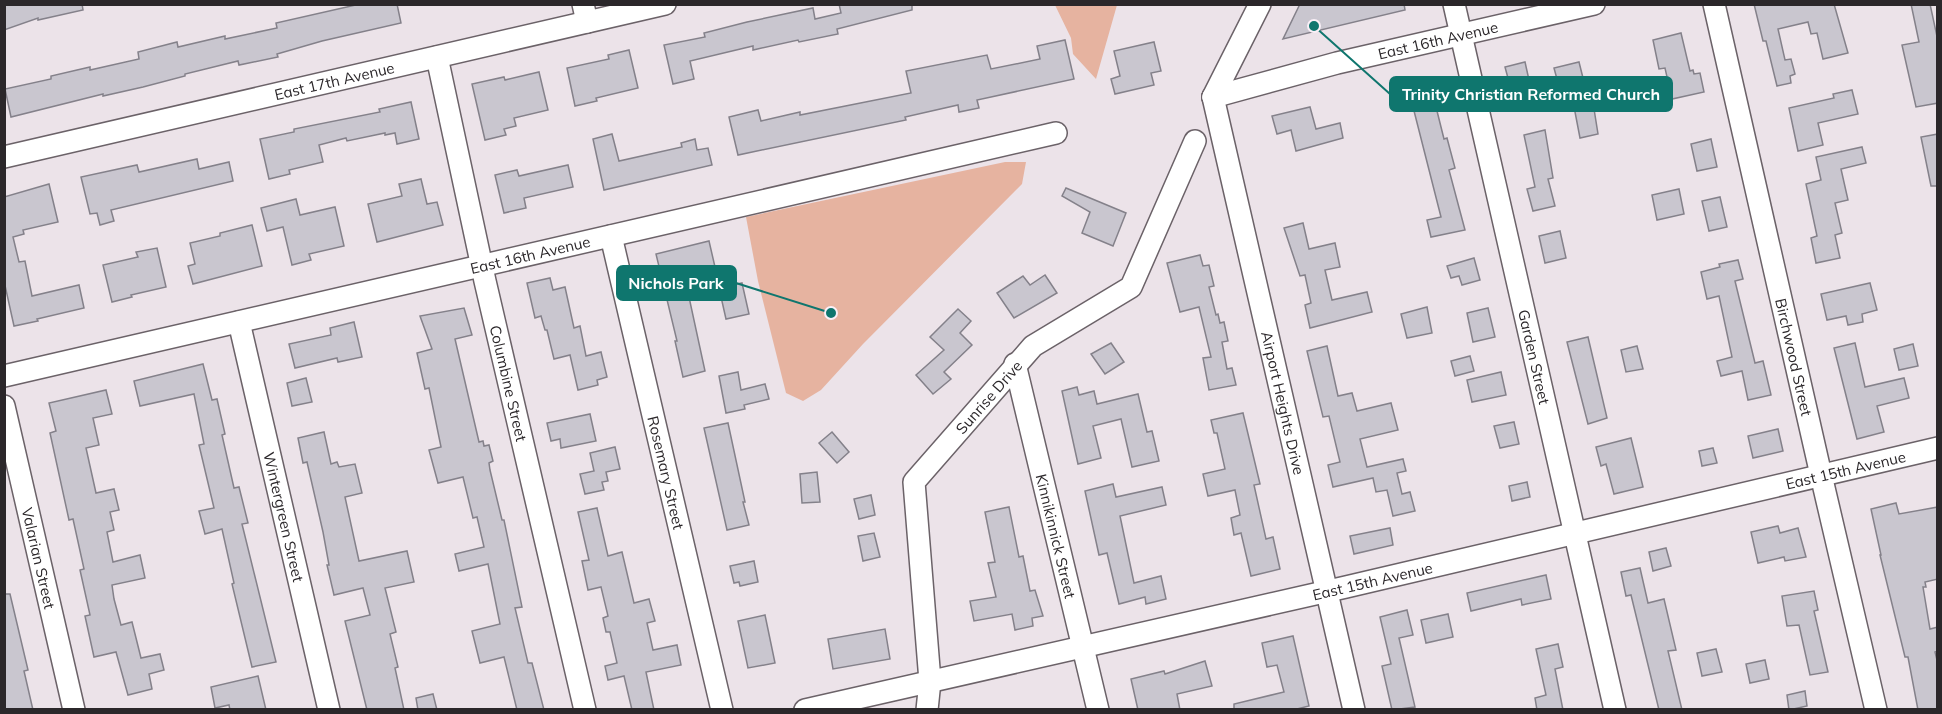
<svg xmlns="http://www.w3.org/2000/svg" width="1942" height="714" font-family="Mulish,sans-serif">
	<rect width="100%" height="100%" fill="#ece3e9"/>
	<g fill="#e6b3a0">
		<polygon points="1055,5 1117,5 1096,79 1073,54 1071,38"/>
		<polygon points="1005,162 1026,162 1022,184 863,344 821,390 803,401 786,393 758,281 746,217"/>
	</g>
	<g fill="#c9c6cf" stroke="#84818a" stroke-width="1.5">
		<polygon points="4,4 82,4 83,10 38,20 38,18 4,30"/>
		<polygon points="360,4 397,4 401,23 322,41 277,54 278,57 239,65 238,61 185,74 185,76 143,87 103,96 103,94 11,117 5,89 51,79 51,76 90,67 90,70 139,59 138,52 177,42 178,47 225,36 225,39 277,28 276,23"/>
		<polygon points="839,4 912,4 912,10 837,29 838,34 799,42 798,40 753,50 753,46 690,61 694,79 673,84 664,45 705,37 704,33 747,22 813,8 815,19 841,13"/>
		<polygon points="1300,4 1404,4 1405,10 1283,39"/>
		<polygon points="1754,4 1834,4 1848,53 1823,59 1817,33 1811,34 1808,22 1778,29 1785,60 1791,59 1795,74 1790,76 1791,83 1777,86 1766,41 1763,41"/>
		<polygon points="1911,4 1930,4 1938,41 1938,103 1916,107 1902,45 1919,42"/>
		<polygon points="1681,33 1690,71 1693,70 1694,74 1700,73 1704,92 1672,99 1665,68 1659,69 1653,40"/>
		<polygon points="1065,40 1074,79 977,100 979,108 959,112 958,105 905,117 906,120 738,155 729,117 758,110 761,121 800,112 800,115 911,93 906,71 987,55 991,69 1040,59 1037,46"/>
		<polygon points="1154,42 1161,71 1151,73 1154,85 1115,94 1111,79 1120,76 1114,51"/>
		<polygon points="629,50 638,88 596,98 597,101 575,106 567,68 609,59 608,55"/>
		<polygon points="1525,62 1531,89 1512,93 1505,67"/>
		<polygon points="1579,62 1591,110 1594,109 1598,134 1580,138 1571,91 1561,94 1554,68"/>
		<polygon points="539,72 548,110 514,118 516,126 504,129 506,135 485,140 472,84 504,77 505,80"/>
		<polygon points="1852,90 1858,114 1818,123 1823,145 1798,151 1789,108 1834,98 1833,94"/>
		<polygon points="1434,99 1444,139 1447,138 1455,168 1449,170 1465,230 1431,237 1427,220 1441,217 1412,103"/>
		<polygon points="411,102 419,139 397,144 395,133 385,135 385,133 347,141 346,138 319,145 323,162 289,170 290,174 269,179 260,139 294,132 294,129 380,112 379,109"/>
		<polygon points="1310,107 1316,129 1340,123 1343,138 1296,151 1291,130 1277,134 1272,116"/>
		<polygon points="1545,130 1553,178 1548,179 1555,206 1533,211 1527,189 1535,187 1524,135"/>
		<polygon points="612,134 619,161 682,147 681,143 695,139 697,150 708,148 712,165 604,190 593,139"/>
		<polygon points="1938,134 1938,186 1931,186 1921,137"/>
		<polygon points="1711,139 1717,167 1697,171 1691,144"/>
		<polygon points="1862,147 1866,163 1841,169 1848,200 1835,203 1842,233 1835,235 1840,258 1816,263 1811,238 1817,236 1806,184 1821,180 1816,157"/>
		<polygon points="197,159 199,169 229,162 233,181 111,210 114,221 100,225 97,213 90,214 81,177 137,165 139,172"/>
		<polygon points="568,165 573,187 524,198 526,208 504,213 495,175 517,170 519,176"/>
		<polygon points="421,179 427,204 437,202 443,225 377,242 368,204 402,196 399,184"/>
		<polygon points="49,184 58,222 23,230 24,234 13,237 19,262 25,261 32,296 79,285 84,308 37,319 38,321 14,326 4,281 4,197"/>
		<polygon points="1066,188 1126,213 1113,246 1082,233 1090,212 1062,196"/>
		<polygon points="1679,189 1684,214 1657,220 1652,195"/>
		<polygon points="1720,197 1727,227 1709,231 1702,201"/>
		<polygon points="296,199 300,215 335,207 344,246 309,254 311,260 292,265 283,227 267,231 261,208"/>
		<polygon points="1303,223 1309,249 1335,243 1340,267 1325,270 1332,300 1367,292 1372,312 1310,328 1305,305 1311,303 1305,275 1300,276 1284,228"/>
		<polygon points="252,225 262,266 193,284 188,266 195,264 190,243 220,236 220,233"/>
		<polygon points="1560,231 1566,258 1545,263 1539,236"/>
		<polygon points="709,241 715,267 684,274 705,371 683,377 675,341 677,341 656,254"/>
		<polygon points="157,248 166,287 131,295 132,297 112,302 103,265 138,257 136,252"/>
		<polygon points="1200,255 1203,266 1209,265 1214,286 1209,287 1216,315 1218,314 1220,323 1224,322 1228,341 1222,342 1227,369 1232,368 1236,385 1209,390 1203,358 1211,357 1199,307 1180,312 1167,263"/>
		<polygon points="1474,258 1480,280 1462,285 1459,276 1451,278 1447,266"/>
		<polygon points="1738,260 1743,279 1735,281 1755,363 1763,361 1771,395 1748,400 1742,371 1721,376 1717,361 1732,357 1719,296 1707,299 1701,272 1720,267 1719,264"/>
		<polygon points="1045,275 1057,293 1014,318 997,293 1023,276 1030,285"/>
		<polygon points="550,278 553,290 565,287 574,328 580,326 586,356 601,352 607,377 597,380 598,385 578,390 570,355 554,359 547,330 545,330 541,316 535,318 527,283"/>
		<polygon points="742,283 749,314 726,319 719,288"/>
		<polygon points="1870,283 1877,310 1862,314 1863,322 1848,325 1846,316 1827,320 1821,294"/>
		<polygon points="1427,307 1432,333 1407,338 1401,314"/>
		<polygon points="464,308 472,335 455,339 479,442 483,441 484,446 489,445 493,461 489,463 490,470 502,520 504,520 522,607 515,608 528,663 532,663 544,710 517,710 504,657 480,663 472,631 500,624 488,564 459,571 455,554 484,547 477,517 473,518 463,477 438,483 429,450 441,447 429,388 425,389 417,353 432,349 420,316"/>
		<polygon points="1488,308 1495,337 1473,342 1467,313"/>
		<polygon points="958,309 971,321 960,333 972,345 944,372 951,379 933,394 916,375 944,350 930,337"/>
		<polygon points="354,322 362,357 338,362 337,358 295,368 289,344 331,335 330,328"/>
		<polygon points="1588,337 1607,418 1588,424 1567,342"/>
		<polygon points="1111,343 1124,362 1105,374 1091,354"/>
		<polygon points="1855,343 1865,387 1904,378 1909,398 1877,406 1884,432 1857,439 1834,348"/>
		<polygon points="1913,344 1918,366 1899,370 1894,349"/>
		<polygon points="1327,346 1338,396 1352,393 1357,411 1391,403 1398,430 1360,439 1367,467 1403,459 1406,471 1397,473 1402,494 1410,492 1415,511 1393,516 1387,490 1376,492 1373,478 1333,487 1328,465 1340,462 1329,416 1323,417 1307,351"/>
		<polygon points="1637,346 1643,369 1626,372 1621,350"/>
		<polygon points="1470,356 1474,371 1455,376 1451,361"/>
		<polygon points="203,364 212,400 217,399 225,434 222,435 234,488 239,487 248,523 242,524 276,662 252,667 232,584 234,583 222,529 205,534 199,511 214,508 199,445 204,444 194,394 140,406 134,381"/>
		<polygon points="738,372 741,390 765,384 769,399 744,405 745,409 726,413 719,376"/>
		<polygon points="1501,372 1506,395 1472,402 1467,380"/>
		<polygon points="306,378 312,402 292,406 287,383"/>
		<polygon points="1077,387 1079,395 1094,391 1097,404 1138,394 1147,432 1152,431 1159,461 1132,467 1121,419 1093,426 1101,458 1078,464 1062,391"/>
		<polygon points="106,390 112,414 93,418 99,445 86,448 96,493 114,489 119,510 110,512 114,530 107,532 113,562 140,555 145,578 112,585 114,599 121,625 132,622 141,658 160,654 164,670 149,674 152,689 128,695 116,652 94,657 85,616 90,615 80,570 84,569 73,519 69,520 50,433 56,431 49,403"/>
		<polygon points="1243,413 1260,484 1254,485 1266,539 1273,537 1280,569 1251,576 1241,533 1234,535 1231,518 1240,515 1235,490 1208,496 1203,474 1225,469 1217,433 1214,433 1211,420"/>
		<polygon points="590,414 596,441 561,448 560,439 551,441 547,423"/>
		<polygon points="1514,422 1519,444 1500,448 1494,426"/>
		<polygon points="728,423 745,502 743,502 749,525 727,530 704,428"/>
		<polygon points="1778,429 1783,451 1753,458 1748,436"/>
		<polygon points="324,432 331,464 337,462 339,467 355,464 362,493 345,497 359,561 407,551 414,582 385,588 396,632 390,634 398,667 395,668 404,710 367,710 345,621 370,615 363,588 334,595 327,565 329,565 323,532 307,462 303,463 298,438"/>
		<polygon points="832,432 849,452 837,463 819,443"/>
		<polygon points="1631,438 1643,487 1614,494 1606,464 1601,466 1596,447"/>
		<polygon points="615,447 620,469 606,472 608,481 602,482 604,490 585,494 580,474 594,471 590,453"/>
		<polygon points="1713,448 1717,463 1702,466 1699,451"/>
		<polygon points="817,472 820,502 802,503 800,474"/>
		<polygon points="1527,482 1530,497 1512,501 1509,486"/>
		<polygon points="1113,484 1116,497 1162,487 1166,505 1120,516 1134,583 1161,576 1166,599 1146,604 1145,597 1119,604 1107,553 1099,555 1085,491"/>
		<polygon points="871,495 875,515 859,519 854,499"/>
		<polygon points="1896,503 1899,514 1938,507 1938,579 1925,582 1926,587 1923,587 1930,629 1938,627 1938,651 1935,652 1938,664 1938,710 1918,710 1908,657 1905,657 1880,555 1881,555 1871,509"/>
		<polygon points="1009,507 1019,557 1023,556 1030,591 1035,590 1043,616 1032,618 1033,626 1015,630 1012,614 974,621 970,601 996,597 988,563 995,562 985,512"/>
		<polygon points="597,508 608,556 622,552 634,603 649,599 655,621 647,623 653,650 677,645 681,665 646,672 654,710 632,710 624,676 608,680 605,666 617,663 610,632 606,632 603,618 608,616 601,587 588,590 582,561 589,560 578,512"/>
		<polygon points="1778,526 1780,533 1798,528 1806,557 1785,561 1784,557 1758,563 1751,532"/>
		<polygon points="1390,528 1393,545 1354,554 1350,536"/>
		<polygon points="874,533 880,557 863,561 858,536"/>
		<polygon points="1666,548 1671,566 1653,571 1649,552"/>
		<polygon points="754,561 758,582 740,586 739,582 734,583 730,566"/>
		<polygon points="1640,568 1648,603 1664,599 1676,650 1668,651 1682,710 1659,710 1631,595 1626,596 1621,572"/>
		<polygon points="1546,575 1551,599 1522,605 1521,599 1471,611 1467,593"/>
		<polygon points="1814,591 1818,610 1814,611 1828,672 1810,675 1799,625 1787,626 1782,596"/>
		<polygon points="4,594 10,594 28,670 24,671 33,710 4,710"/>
		<polygon points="1407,610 1413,635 1399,638 1415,707 1392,710 1382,666 1391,664 1380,617"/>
		<polygon points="1448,614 1453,637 1426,643 1421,620"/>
		<polygon points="765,615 775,663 748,668 738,621"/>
		<polygon points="885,629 890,659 833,669 828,639"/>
		<polygon points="1293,636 1309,706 1293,710 1234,710 1234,704 1284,692 1277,665 1267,667 1262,643"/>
		<polygon points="1558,644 1563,667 1555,669 1563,710 1537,710 1535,698 1546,695 1536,649"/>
		<polygon points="1716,649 1722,672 1702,676 1697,653"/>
		<polygon points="1765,660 1769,679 1750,683 1746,664"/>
		<polygon points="1205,661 1212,686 1177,694 1180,710 1138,710 1131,679 1164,671 1165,674"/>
		<polygon points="258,676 266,710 230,710 229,705 215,708 211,687"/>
		<polygon points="1805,691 1807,706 1789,710 1787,695"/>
		<polygon points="433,694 437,710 418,710 416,698"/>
	</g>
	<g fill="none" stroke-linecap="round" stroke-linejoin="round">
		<defs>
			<g id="minor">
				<polyline points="583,4 587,22"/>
				<path id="s1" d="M 1454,4 L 1615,710"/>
				<path id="s2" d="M 1714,4 L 1821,475 L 1876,710"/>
				<path id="s3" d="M 437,57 L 485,281 L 585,710"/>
				<path id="s4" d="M 1213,97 L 1354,710"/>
				<path id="s5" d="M 1213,97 L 1337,63 L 1594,4"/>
				<polyline points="1213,97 1260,4"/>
				<path id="s6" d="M 4,157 L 665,4"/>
				<path id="s7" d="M 611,236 L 722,710"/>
				<path id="s8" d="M 239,322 L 329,710"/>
				<path id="s9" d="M 1015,364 L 1098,710"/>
				<path id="s10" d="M 4,376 L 1056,133"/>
				<path id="s11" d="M 4,406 L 74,710"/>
				<path id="s12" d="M 805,710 L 1346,587 L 1938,448"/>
				<path id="s13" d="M 927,710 L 930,681 L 914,482 L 1033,346 L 1131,287 L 1195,141"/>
			</g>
		</defs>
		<use href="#minor" stroke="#6b6268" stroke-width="24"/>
		<use href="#minor" stroke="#fff" stroke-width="21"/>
	</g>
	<g text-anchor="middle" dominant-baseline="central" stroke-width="4.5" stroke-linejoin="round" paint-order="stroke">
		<g font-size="15" fill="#2b272a" stroke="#faf0f7">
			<text stroke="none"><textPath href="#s5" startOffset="232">East 16th Avenue</textPath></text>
			<text stroke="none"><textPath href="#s6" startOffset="339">East 17th Avenue</textPath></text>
			<text stroke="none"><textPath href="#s10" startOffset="540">East 16th Avenue</textPath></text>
			<text stroke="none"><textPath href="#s1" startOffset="362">Garden Street</textPath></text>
			<text stroke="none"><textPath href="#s2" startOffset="362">Birchwood Street</textPath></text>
			<text stroke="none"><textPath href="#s3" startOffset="334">Columbine Street</textPath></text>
			<text stroke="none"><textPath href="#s13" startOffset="342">Sunrise Drive</textPath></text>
			<text stroke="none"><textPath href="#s4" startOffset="314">Airport Heights Drive</textPath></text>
			<text stroke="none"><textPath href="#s12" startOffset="1068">East 15th Avenue</textPath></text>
			<text stroke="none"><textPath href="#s7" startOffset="243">Rosemary Street</textPath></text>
			<text stroke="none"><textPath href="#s8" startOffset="200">Wintergreen Street</textPath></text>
			<text stroke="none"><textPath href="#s9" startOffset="177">Kinnikinnick Street</textPath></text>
			<text stroke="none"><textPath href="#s11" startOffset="156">Valarian Street</textPath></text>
			<text stroke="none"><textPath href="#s12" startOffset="582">East 15th Avenue</textPath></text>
		</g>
	</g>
	<path fill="none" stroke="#0f766e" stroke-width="2" d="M1314 26L1390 94M831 313L736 283"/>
	<g fill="#0f766e" stroke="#faf0f7" stroke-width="2">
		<circle cx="1314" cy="26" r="6"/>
		<circle cx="831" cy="313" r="6"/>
	</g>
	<g fill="#0f766e" stroke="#0f766e" stroke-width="2">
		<rect x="1390" y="77" width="282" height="34" rx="6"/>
		<rect x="617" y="266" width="119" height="34" rx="6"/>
	</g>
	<g font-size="16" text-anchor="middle" font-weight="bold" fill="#fff">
		<text x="1531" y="100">Trinity Christian Reformed Church</text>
		<text x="676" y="289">Nichols Park</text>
	</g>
	<rect width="1942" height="714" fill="none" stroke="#2b272a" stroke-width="12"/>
</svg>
